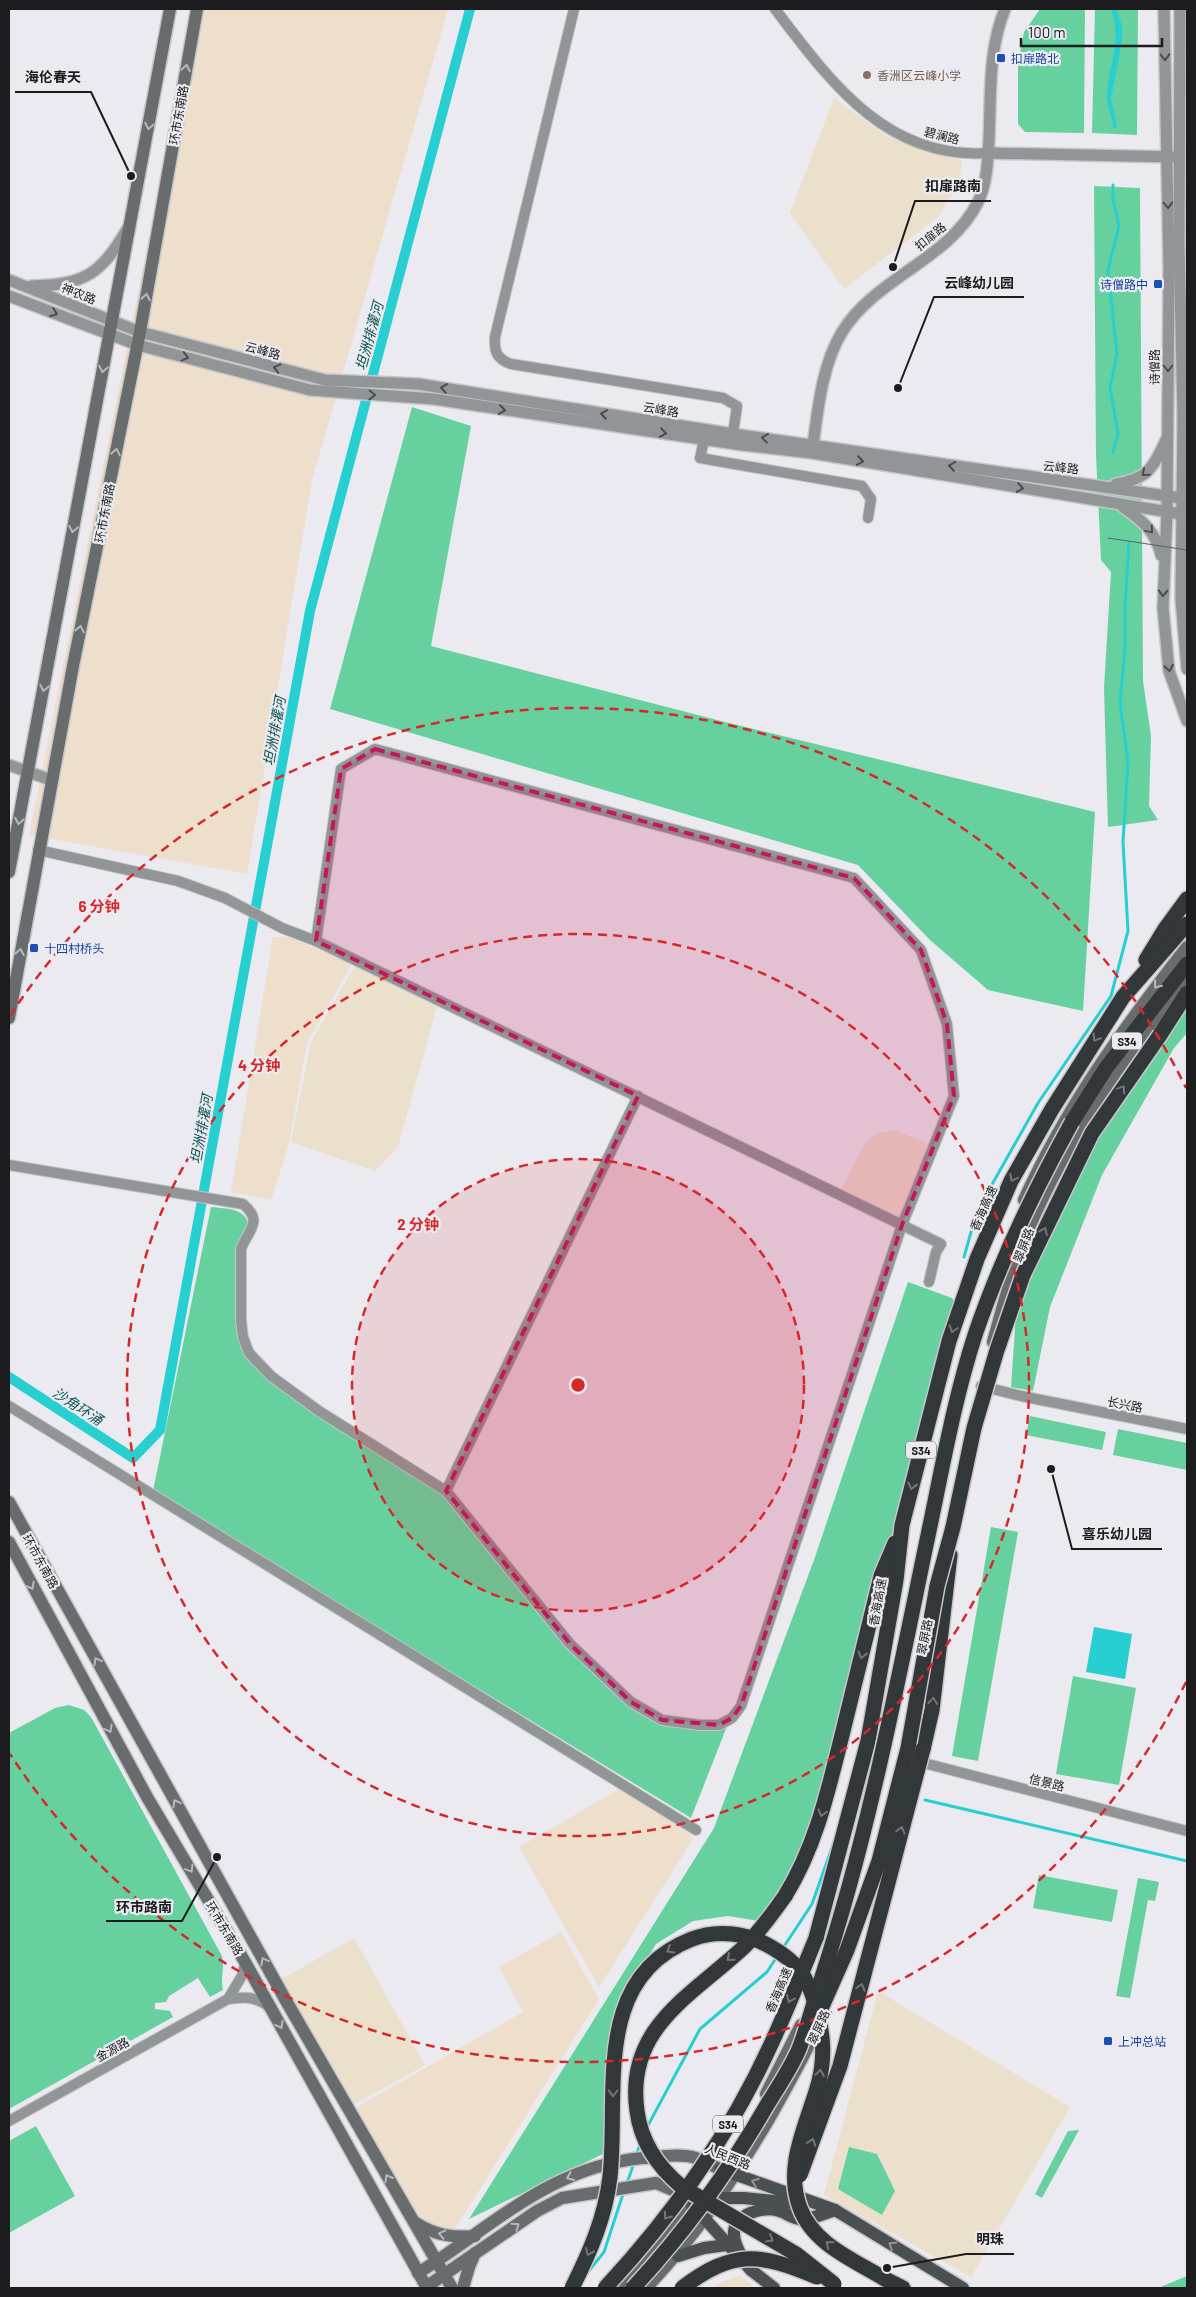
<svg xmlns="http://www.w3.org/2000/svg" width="1196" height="2297" font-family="Barlow,'Noto Sans SC',sans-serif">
	<rect width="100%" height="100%" fill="#ebeaf0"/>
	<g fill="#ebe0cb">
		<polygon points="834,98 886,136 940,156 962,160 960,175 952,195 938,217 844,289 790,213"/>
		<polygon points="355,966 437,1006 398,1147 375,1171 291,1142 311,1042"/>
		<polygon points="354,1938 425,2065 351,2106 280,1980"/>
		<polygon points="878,1991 1070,2107 971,2277 824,2195"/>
	</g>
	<g fill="#eedecc">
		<polygon points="195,9 448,9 312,480 247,874 29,835"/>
		<polygon points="273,937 289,937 352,964 307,1043 289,1144 271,1200 231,1192"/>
		<polygon points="894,1130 931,1145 902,1221 841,1190 866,1142 878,1133"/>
		<polygon points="621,1788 690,1834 693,1839 599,1987 519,1847"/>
		<polygon points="561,1932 599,1999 451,2235 417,2225 352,2110 523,2012 499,1967"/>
		<polygon points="741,2276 755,2288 712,2288 723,2281"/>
	</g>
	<g fill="#66d19f">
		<polygon points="1040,9 1085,9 1084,133 1025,132 1018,124 1018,63 1024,32"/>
		<polygon points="1095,9 1138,9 1137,135 1092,133"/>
		<polygon points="1094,186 1140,188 1143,681 1151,736 1149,806 1158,820 1108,827 1104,688 1111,572 1101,560 1096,455"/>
		<polygon points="412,407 471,426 431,646 725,722 1095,812 1083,1011 988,990 930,940 858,865 330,709"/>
		<polygon points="1187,997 1187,1033 1174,1048 1102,1175 1050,1307 1033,1391 1011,1387 1018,1285 1088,1136"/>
		<path d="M 211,1207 C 227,1209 247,1207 249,1228 L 242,1238 L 247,1356 L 267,1379 L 442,1495 L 566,1648 L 628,1706 L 661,1725 L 719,1729 L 729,1721 L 691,1818 L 153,1491 Z"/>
		<polygon points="908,1282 952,1298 955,1303 848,1710 791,1887 759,1921 728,1916 693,1921 656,1944 624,1995 606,2084 607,2152 469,2219 714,1828 814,1560"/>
		<polygon points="1030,1416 1106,1432 1102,1450 1026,1435"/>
		<polygon points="1118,1429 1187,1443 1187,1470 1113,1455"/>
		<polygon points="991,1527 1018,1532 978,1761 952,1756"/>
		<polygon points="1073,1676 1136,1688 1119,1785 1056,1774"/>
		<path d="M 69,1705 L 84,1710 L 91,1717 L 222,1956 C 225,1968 220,1977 223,1990 L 210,1997 L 198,1978 L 169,1996 L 166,2002 L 155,2003 L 155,2009 L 170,2011 L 173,2017 L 9,2109 L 9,1733 L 55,1708 Z"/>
		<polygon points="1039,1875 1118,1890 1112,1922 1033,1908"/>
		<polygon points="1138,1878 1159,1882 1155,1901 1148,1900 1130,1998 1116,1996"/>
		<polygon points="36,2126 75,2196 9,2233 9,2141"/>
		<polygon points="1079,2130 1042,2198 1035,2194 1068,2131"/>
		<polygon points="849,2147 877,2154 895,2191 882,2215 838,2189"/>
		<polygon points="1187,2276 1187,2288 1158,2288"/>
	</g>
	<g fill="#27cfd1">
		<path d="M 1111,9 L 1116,9 L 1122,26 L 1122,42 L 1111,98 L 1117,128 L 1113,128 C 1114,118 1106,108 1107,98 C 1108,63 1123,44 1111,9 Z"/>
		<polygon points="1094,1627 1132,1634 1125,1679 1086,1672"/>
	</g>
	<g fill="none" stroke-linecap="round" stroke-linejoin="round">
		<g stroke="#27cfd1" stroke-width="3">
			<polyline points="1113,185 1113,199 1119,226 1108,270 1117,354 1110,388 1118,434 1113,452"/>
			<polyline points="964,1257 977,1211 1038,1103 1111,996 1128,931 1123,842 1128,762 1120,703 1125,648 1125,606 1129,543"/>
			<polyline points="925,1800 1187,1861"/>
			<polyline points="783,1948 812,1904 834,1842"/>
			<polyline points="646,2129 700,2029 767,1972 778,1955"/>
			<polyline points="636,2155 641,2142"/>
			<polyline points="627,2183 634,2163"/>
			<polyline points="587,2273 604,2252 624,2191"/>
		</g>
		<polyline stroke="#27cfd1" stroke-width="10" points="9,1377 133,1458 160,1430 310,611 470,9"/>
		<defs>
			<g id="minor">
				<path d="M 574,9 L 495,337 C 494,352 497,359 511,364 L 723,398 L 737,406 L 733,434"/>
				<path d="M 775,9 C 830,81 886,160 988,153"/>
				<polyline points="704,440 700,458 862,486 871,499 868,518"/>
				<polyline points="38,850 178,881 225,898 282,928 316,941 902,1225 941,1244 936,1252 929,1282"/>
				<path d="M 9,1165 L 243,1204 C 264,1222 248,1230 241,1249 L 241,1320 L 243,1337 L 249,1353 L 271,1376 L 319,1411 L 446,1491 L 570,1644 L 631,1702 L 662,1720 L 700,1725 L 719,1725 L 732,1718 L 741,1706 L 902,1225 L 954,1096 L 947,1024 L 921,950 L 854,878 L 375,749 L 341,769 L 316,941"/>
				<polyline points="981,1386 1021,1396 1187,1429"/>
				<polyline points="9,1406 696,1830"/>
				<polyline points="446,1491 638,1096"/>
				<polyline points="916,1761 1187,1831"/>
				<polyline points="228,1999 243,1974 245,1962"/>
				<path d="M 9,2121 L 228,1999 C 245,1997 254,1996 268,2006"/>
			</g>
			<g id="tertiary">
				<polyline points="1164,9 1169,270 1167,512 1163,608 1169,671 1187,721"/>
				<polyline points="1180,9 1179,245 1183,415 1181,599 1187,669"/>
				<polyline points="988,153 1174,157"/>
				<polyline points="9,280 140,332 325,380 418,384 733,434 1181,498"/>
				<path d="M 31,286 C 85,285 101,274 128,228"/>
				<polyline points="9,296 138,345 310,390 434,399 742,445 812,453 1181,514"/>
				<path d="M 812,452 C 818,411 821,367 842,332 C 876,277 949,260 978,202 C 987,184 988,159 989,139 C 991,96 988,50 1005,9"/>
				<path d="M 1116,484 C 1148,479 1153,468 1166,440"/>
				<path d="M 1123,507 C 1142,520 1156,532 1161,555"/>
				<polyline points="9,765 51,780"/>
			</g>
			<g id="secondary">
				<polyline points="9,872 170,9"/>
				<polyline points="9,1018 73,666 140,332 197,9"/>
				<path d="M 1024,1200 C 1066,1107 1124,1027 1187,947"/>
				<path d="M 993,1342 C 1005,1298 1017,1253 1036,1212 C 1075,1128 1127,1050 1187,979"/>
				<polyline points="9,1502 285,1999 452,2288"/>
				<polyline points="9,1542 147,1797 245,1962 427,2288"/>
				<polyline points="766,2094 801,2025"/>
				<path d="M 416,2223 C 435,2235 452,2238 475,2236"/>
				<path d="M 418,2273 C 492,2227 551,2166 643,2158 C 660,2157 680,2153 696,2158 C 704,2161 713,2166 720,2169"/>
				<polyline points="426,2287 537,2211 562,2198 656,2183 675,2191 688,2202"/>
				<polyline points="463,2288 469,2267 475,2253"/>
				<polyline points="620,2288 662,2243 699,2196"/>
				<path d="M 646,2288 C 695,2237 733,2180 769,2119 C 787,2087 805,2055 820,2022"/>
			</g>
			<g id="primary">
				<polyline points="720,2169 835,2210 963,2288"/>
				<polyline points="692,2205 720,2198 744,2198 802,2204"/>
				<polyline points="705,2219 751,2270 774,2288"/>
				<polyline points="678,2256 704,2248 727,2245"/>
				<path d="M 751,2270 C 744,2260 735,2248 734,2235 C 732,2215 763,2205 779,2211 C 787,2213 792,2219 801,2219 C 813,2219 824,2214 835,2210"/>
			</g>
			<g id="motorway">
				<polyline points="1146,960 1165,929 1187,899"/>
				<polyline points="1160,1035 1187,993"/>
				<polyline points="1072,1122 1106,1068 1187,964"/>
				<polyline points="923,1749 932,1710 950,1555"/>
				<path d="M 785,1896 C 816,1846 828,1791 842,1735 C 855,1682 868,1629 881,1576 L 895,1543"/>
				<polyline points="816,1938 868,1741 896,1580 902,1525 949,1341 977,1259 1011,1181 1052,1109 1123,997 1187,924"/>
				<polyline points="885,2279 903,2288"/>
			</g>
		</defs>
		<use href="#minor" stroke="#c6c5ca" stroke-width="12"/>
		<use href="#tertiary" stroke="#c6c5ca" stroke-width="14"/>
		<use href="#secondary" stroke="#c6c5ca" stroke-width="15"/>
		<use href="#primary" stroke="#c6c5ca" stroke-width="15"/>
		<use href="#motorway" stroke="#c6c5ca" stroke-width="18"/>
		<use href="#minor" stroke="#929596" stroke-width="10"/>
		<use href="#tertiary" stroke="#929596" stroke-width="11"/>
		<use href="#secondary" stroke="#686c6d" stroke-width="12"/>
		<use href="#primary" stroke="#4a4f51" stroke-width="12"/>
		<use href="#motorway" stroke="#32373a" stroke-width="15"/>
		<polyline stroke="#605f62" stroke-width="1" points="1108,538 1187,550"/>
		<defs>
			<g id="motorway-bridge">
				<path d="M 785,1896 C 773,1913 760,1931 745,1946 C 693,1995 625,2027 637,2111 C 641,2142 658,2167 682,2187 L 796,2254 L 834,2284"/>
				<polyline points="820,2011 847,1950 879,1861 908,1748 937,1586 953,1527 974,1428 997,1350 1023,1275 1092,1133 1160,1035"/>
				<polyline points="800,2175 840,2066 923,1749"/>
				<path d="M 572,2288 C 590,2252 605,2218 610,2177 C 619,2093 591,1978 692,1939 C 718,1929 747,1933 771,1947 C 796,1961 807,1976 815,2003 C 823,2032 826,2056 818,2085 C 807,2124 784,2166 800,2208 C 813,2244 854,2260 885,2279"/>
				<path d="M 605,2288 C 673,2215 732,2131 773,2040 C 788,2007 802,1972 816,1938"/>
				<path d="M 633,2288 C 685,2232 729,2171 767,2105 C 778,2087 791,2068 799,2049 C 808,2026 814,2001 822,1977 C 868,1836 896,1690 926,1545 C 941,1475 953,1403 975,1335 C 1000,1261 1034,1191 1072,1122"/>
				<path d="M 682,2288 C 734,2249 759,2253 817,2277"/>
			</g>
		</defs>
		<use href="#motorway-bridge" stroke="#c6c5ca" stroke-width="18" stroke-linecap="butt"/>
		<use href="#motorway-bridge" stroke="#32373a" stroke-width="15"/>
	</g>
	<defs><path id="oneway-chevron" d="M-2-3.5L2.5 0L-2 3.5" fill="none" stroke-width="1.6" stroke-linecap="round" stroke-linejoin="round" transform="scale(1.25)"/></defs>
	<g stroke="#4b4c4d">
		<use href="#oneway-chevron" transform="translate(1165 57) rotate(89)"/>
		<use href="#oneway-chevron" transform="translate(1168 205) rotate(89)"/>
		<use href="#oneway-chevron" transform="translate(54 313) rotate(21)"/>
		<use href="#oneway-chevron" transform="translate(185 357) rotate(15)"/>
		<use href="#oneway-chevron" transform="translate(277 368) rotate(-165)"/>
		<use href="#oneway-chevron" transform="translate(1168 368) rotate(90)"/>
		<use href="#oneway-chevron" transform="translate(444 388) rotate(-171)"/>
		<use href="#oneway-chevron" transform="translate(372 395) rotate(1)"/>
		<use href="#oneway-chevron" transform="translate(502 410) rotate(8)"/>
		<use href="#oneway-chevron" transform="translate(604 414) rotate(-171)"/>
		<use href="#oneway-chevron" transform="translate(663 433) rotate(8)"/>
		<use href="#oneway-chevron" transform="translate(765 438) rotate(-173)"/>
		<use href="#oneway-chevron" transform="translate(860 461) rotate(9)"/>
		<use href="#oneway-chevron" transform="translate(952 466) rotate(-171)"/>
		<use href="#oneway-chevron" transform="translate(1145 473) rotate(140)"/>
		<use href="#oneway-chevron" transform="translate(1020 488) rotate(9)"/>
		<use href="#oneway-chevron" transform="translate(1150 530) rotate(50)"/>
		<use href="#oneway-chevron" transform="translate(1163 593) rotate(92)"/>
		<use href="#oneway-chevron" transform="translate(1169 668) rotate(80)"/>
	</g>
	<g stroke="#b7b8bc">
		<use href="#oneway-chevron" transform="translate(186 68) rotate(-80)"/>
		<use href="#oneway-chevron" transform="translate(149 126) rotate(101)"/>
		<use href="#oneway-chevron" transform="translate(146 297) rotate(-80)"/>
		<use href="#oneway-chevron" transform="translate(103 369) rotate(101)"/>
		<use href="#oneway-chevron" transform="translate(116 452) rotate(-79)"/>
		<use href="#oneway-chevron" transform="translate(73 529) rotate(101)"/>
		<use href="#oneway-chevron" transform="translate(80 629) rotate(-79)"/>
		<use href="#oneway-chevron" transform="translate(44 688) rotate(101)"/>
		<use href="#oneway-chevron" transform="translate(19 821) rotate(101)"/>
		<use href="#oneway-chevron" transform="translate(20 952) rotate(-80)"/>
		<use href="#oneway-chevron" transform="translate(1157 985) rotate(128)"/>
		<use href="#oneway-chevron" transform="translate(31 1586) rotate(62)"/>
		<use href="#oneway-chevron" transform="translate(97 1661) rotate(-119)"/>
		<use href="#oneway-chevron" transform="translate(109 1729) rotate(61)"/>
		<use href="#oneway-chevron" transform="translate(176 1803) rotate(-119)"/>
		<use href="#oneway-chevron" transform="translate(190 1869) rotate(59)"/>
		<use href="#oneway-chevron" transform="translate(264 1961) rotate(-119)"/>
		<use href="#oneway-chevron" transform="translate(280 2025) rotate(61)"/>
		<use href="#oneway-chevron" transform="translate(570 2177) rotate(156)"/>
		<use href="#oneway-chevron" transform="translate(388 2178) rotate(-120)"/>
		<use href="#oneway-chevron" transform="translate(516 2226) rotate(-34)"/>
		<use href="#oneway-chevron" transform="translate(442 2234) rotate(-167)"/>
	</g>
	<g stroke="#73767a">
		<use href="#oneway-chevron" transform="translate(1096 1038) rotate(122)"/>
		<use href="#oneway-chevron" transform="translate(1122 1089) rotate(-56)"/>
		<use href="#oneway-chevron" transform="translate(1013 1178) rotate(118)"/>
		<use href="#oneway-chevron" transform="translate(1044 1231) rotate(-65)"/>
		<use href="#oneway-chevron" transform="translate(953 1329) rotate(108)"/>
		<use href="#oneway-chevron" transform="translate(912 1486) rotate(104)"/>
		<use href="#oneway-chevron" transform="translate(862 1655) rotate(104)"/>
		<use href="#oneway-chevron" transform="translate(933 1701) rotate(-83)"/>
		<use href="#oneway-chevron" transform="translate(822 1813) rotate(107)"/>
		<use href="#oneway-chevron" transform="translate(901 1830) rotate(-75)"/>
		<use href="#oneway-chevron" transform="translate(670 1950) rotate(150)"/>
		<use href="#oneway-chevron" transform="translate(730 1958) rotate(139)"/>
		<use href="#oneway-chevron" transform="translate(861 1987) rotate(-75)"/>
		<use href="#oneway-chevron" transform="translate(790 1999) rotate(113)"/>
		<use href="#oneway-chevron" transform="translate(820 2073) rotate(-81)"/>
		<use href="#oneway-chevron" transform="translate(613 2093) rotate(92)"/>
		<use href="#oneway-chevron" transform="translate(812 2142) rotate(-70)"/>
		<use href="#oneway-chevron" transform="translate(667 2216) rotate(125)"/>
		<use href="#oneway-chevron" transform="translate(770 2239) rotate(30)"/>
		<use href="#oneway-chevron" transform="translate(829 2244) rotate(-141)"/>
		<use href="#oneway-chevron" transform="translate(589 2252) rotate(114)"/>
	</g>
	<g stroke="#929599">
		<use href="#oneway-chevron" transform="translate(755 2182) rotate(-160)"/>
		<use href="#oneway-chevron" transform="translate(892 2245) rotate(-149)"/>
	</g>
	<path fill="#c2185b" fill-opacity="0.2" stroke="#c2185b" stroke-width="4" stroke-dasharray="10 6" stroke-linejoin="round" d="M 375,749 L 854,878 L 921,950 L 947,1024 L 954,1096 L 902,1225 L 741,1706 L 732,1718 L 719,1725 L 662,1720 L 631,1702 L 570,1644 L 446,1491 L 638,1096 L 316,941 L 341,769 Z"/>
	<circle cx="578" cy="1385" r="226" fill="#d62828" fill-opacity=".12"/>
	<g fill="none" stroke="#d62828" stroke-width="2.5" stroke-dasharray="9 6">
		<circle cx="578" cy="1385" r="226"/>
		<circle cx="578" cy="1385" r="451"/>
		<path d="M1186 1682A677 677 0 0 1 10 1754M10 1016A677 677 0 0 1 1186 1088"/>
	</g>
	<g fill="#1a4fb4" stroke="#ebeaf0" stroke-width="2">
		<rect x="996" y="53" width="10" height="10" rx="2.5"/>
		<rect x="1153" y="279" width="10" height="10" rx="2.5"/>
		<rect x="29" y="943" width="10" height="10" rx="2.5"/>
		<rect x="1103" y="2036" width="10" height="10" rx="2.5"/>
	</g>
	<circle fill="#8d6e63" stroke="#ebeaf0" stroke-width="2" cx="867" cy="75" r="5"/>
	<g text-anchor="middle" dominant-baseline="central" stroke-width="4.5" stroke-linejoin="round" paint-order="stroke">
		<g fill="#ebeaf0" stroke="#5a595c" stroke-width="1">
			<rect x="1112" y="1032.5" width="30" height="17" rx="4"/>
			<rect x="906" y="1441.5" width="30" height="17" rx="4"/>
			<rect x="713" y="2115.5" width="30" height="17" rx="4"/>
		</g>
		<g font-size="11" font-weight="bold" fill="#1c1b1d">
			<text x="1127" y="1041">S34</text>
			<text x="921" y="1450">S34</text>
			<text x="728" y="2124">S34</text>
		</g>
		<g font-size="12" fill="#164399" stroke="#ebeaf0" text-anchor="start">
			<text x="1011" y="58">扣扉路北</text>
			<text x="1148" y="284" text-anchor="end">诗僧路中</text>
			<text x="44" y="948">十四村桥头</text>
			<text x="1118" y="2041">上冲总站</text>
		</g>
		<g font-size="12" fill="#785e54" stroke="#ebeaf0" text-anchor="start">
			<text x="877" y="75">香洲区云峰小学</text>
		</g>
		<g font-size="12" fill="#1c1b1d" stroke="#ebeaf0">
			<text transform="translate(178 115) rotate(-80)">环市东南路</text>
			<text transform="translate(942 135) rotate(14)">碧澜路</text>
			<text transform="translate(930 236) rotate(-39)">扣扉路</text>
			<text transform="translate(79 293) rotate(22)">神农路</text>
			<text transform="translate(263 350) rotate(15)">云峰路</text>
			<text transform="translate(1154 367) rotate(-90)">诗僧路</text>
			<text transform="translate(661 409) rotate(9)">云峰路</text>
			<text transform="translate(1061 467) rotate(6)">云峰路</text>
			<text transform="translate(104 513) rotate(-79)">环市东南路</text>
			<text transform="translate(983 1208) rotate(-66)">香海高速</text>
			<text transform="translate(1023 1245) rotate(-69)">翠屏路</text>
			<text transform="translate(1125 1404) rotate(11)">长兴路</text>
			<text transform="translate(41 1561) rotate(61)">环市东南路</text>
			<text transform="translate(877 1602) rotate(-80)">香海高速</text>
			<text transform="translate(924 1637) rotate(-79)">翠屏路</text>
			<text transform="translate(1047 1782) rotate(14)">信景路</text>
			<text transform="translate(225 1928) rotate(59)">环市东南路</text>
			<text transform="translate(778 1990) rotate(-67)">香海高速</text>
			<text transform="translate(818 2027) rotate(-66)">翠屏路</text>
			<text transform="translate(112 2049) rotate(-29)">金源路</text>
			<text transform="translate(728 2156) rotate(22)">人民西路</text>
		</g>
		<g font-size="14" font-style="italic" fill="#0f5252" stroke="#ebeaf0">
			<text transform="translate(369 336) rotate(-75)">坦洲排灌河</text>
			<text transform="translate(274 731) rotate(-80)">坦洲排灌河</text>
			<text transform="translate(201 1129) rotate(-80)">坦洲排灌河</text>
			<text transform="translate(78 1406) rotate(33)">沙角环涌</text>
		</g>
	</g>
	<circle cx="578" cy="1385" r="8" fill="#d62828" stroke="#ebeaf0" stroke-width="2.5"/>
	<g font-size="15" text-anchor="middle" font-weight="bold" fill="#d62828" stroke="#ebeaf0" stroke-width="4.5" stroke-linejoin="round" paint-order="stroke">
		<text x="99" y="912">6 分钟</text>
		<text x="259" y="1071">4 分钟</text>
		<text x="418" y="1230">2 分钟</text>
	</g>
	<path fill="none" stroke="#1c1b1d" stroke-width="2" d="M131 176L91 92H15M893 267L915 201H991M898 388L934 297H1024M1051 1469L1072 1549H1162M217 1857L182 1921H106M887 2268L966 2254H1014"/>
	<g fill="#1c1b1d" stroke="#ebeaf0" stroke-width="2">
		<circle cx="131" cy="176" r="5"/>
		<circle cx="893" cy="267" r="5"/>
		<circle cx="898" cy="388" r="5"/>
		<circle cx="1051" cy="1469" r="5"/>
		<circle cx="217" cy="1857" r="5"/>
		<circle cx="887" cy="2268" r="5"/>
	</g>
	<g font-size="14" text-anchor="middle" font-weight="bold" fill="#1c1b1d" stroke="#ebeaf0" stroke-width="4.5" stroke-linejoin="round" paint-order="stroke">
		<text x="53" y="82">海伦春天</text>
		<text x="953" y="191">扣扉路南</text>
		<text x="979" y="288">云峰幼儿园</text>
		<text x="1117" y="1539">喜乐幼儿园</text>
		<text x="144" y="1912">环市路南</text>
		<text x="990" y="2244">明珠</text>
	</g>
	<rect width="1196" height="2297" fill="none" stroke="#1c1b1d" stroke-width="20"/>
	<path d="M1021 38v8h141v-8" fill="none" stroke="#1c1b1d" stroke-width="2.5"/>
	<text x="1028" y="38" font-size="15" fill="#1c1b1d" stroke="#ebeaf0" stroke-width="4" paint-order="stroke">100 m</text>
</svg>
